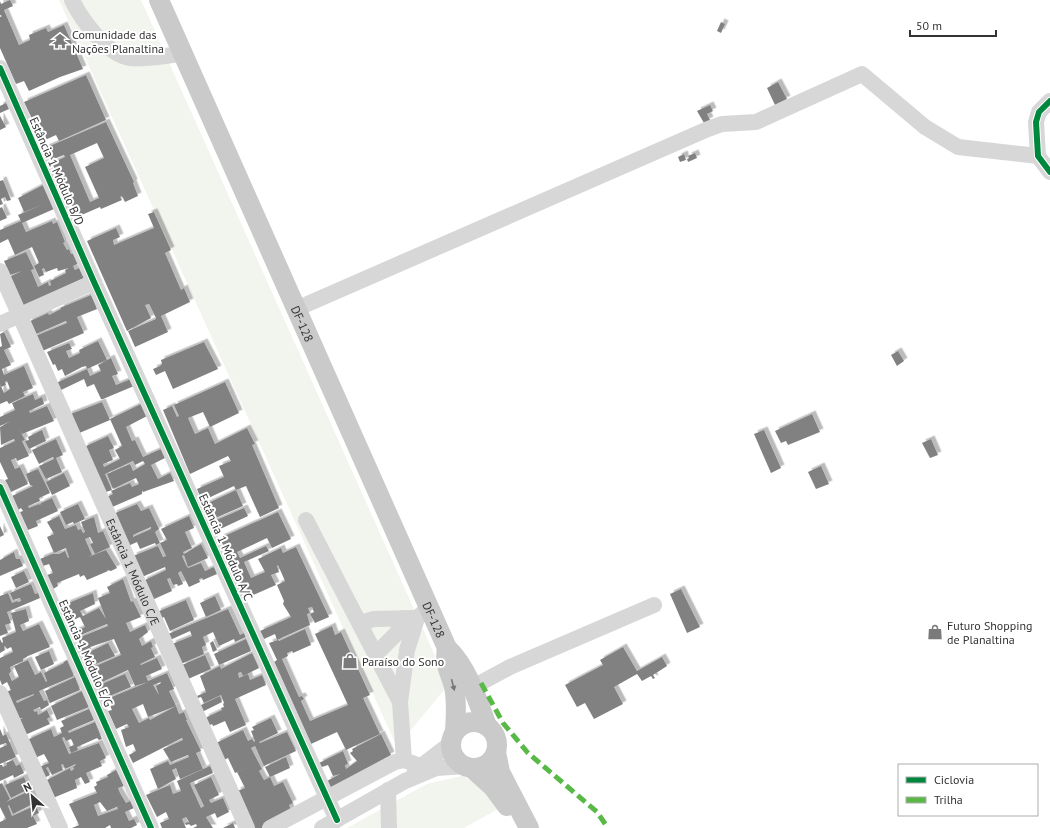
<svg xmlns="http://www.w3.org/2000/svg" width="1050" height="828" font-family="'PT Sans',sans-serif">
	<defs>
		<filter id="shadow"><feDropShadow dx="3.5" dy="-3.5" stdDeviation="0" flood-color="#0004"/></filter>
	</defs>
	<rect width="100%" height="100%" fill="#fff"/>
	<g fill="#f1f5ed">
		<polygon points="59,0 141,0 448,685 397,747"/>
		<polygon points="462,776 482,786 498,809 464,828 347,828 427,784"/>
	</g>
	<g fill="#818181" fill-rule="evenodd" filter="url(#shadow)">
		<polygon points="10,0 13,6 4,10 19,45 30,40 29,35 46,28 48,32 64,25 83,69 60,77 29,91 24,81 16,84 0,48 0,17 2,16 0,15 0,1 1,4"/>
		<polygon points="721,22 725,24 721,33 717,31"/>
		<polygon points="86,75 106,120 59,141 56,135 45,140 44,137 41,138 24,102"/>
		<polygon points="778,82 787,99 775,105 767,88"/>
		<polygon points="6,103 9,109 0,113 0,106"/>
		<polygon points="710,105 713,111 707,114 710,120 704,123 697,111"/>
		<polygon points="0,116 6,127 0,130"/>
		<path d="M 106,122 L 134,182 L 133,183 L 138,196 L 125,202 L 122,196 L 120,197 L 122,200 L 101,209 L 100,207 L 77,217 L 52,163 L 65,157 L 64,155 L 51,160 L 50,155 L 49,155 L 45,148 ZM 97,143 L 104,158 L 85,167 L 99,198 L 90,202 L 70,155 Z"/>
		<polygon points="695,153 697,158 688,162 687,159 689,158 688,156"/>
		<polygon points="684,154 686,160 680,162 678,157"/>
		<polygon points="3,180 11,200 7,201 5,197 1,199 3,204 0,205 0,181"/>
		<polygon points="43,185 54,209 22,223 26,232 52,221 53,224 57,222 65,242 63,243 67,250 69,249 71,254 75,253 79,263 73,266 75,270 79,268 84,278 23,307 7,278 22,271 10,275 4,261 26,252 34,269 31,270 38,287 48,282 49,286 51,285 50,281 66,273 65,270 69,268 58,271 57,268 46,272 44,268 42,269 44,275 39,277 34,266 39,263 32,247 15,255 8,239 0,243 0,230 21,221 18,215 44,204 24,212 18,198"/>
		<polygon points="2,207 7,218 0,221 0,208"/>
		<polygon points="154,212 171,250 165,253 181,290 184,288 190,302 161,316 168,332 135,347 128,331 156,319 156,318 149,304 145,305 151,318 127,331 87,241 116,228 120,237 113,240 114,245 154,228 148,214"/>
		<polygon points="91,295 97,309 77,317 84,333 40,352 33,337 67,323 66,321 34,335 28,322 48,313 49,315 61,309 60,308"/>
		<polygon points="4,332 11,347 4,350 11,365 2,369 4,375 24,366 33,388 23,392 25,396 9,404 7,401 0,404 0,384 4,393 10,389 7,381 5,382 6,385 1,387 0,384 0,347 2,346 0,334"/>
		<polygon points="98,341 107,360 87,369 90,376 101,371 98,365 111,358 118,374 112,376 116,385 131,379 134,386 103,399 101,399 94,384 87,387 84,379 59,391 56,383 87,369 86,366 82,367 65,376 62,369 58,371 55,364 53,365 47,352 69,343 72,349 66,351 69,358 80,353 79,350"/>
		<polygon points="204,342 218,369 173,389 165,371 156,375 153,369 160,366 162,364 161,360"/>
		<polygon points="898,351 904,361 897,366 891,355"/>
		<polygon points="225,382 239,413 210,427 203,412 188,418 195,434 208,428 215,444 247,428 255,444 252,445 279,508 260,517 246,486 236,490 234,486 202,501 197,489 224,477 219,466 231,461 228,456 190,474 163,410 172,406 177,417 179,416 174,405"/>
		<polygon points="33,394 35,400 42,397 44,404 29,411 30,413 47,406 54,421 22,434 18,427 25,440 22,441 29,456 17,461 16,458 11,460 15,469 20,467 28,484 11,492 5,480 8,479 0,462 0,448 15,441 14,439 1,445 0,427 11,421 0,426 0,417 15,410 12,403"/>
		<polygon points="102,402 110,420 77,434 68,415"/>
		<polygon points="141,404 147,416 126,427 132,441 135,440 143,457 161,449 165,458 151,465 158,479 170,473 174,481 143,492 142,490 142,494 110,508 105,498 113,494 111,491 130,483 132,487 139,484 136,478 113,489 107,474 130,464 133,471 145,464 143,461 135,465 133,461 105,474 112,490 103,493 84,447 108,436 114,448 109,450 113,460 103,464 104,467 120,459 115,450 122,446 110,419"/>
		<polygon points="812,414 820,432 788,445 786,441 781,443 775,431"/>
		<polygon points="42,430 46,441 29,449 25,441 29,440 28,437"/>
		<polygon points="764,430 781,468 771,473 754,434"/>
		<polygon points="56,439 63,455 56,458 62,472 46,479 39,466 54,459 53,457 39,464 32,450"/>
		<polygon points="931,439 938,455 930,458 922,443"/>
		<polygon points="821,466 829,484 816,489 808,472"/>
		<polygon points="38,469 50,493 39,498 40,501 28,506 29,508 39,504 40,505 41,503 52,498 58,511 36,521 38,526 28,530 20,512 23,511 21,508 18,510 12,496 33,486 30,485 26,474"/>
		<polygon points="64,473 70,486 52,495 46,482"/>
		<polygon points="236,490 243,506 211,520 204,505"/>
		<polygon points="78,504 85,519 74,524 73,522 66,525 60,512"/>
		<path d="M 137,504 L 141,511 L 149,508 L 159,529 L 155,532 L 160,543 L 167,540 L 161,529 L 189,516 L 194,528 L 185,532 L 192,548 L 183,552 L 184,554 L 201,544 L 208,558 L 188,567 L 184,555 L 182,556 L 186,565 L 188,568 L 201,563 L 205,571 L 214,567 L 217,574 L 203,580 L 202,578 L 199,579 L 200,582 L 189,587 L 181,571 L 178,573 L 183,584 L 178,586 L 177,584 L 173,585 L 170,578 L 167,579 L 172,591 L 152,600 L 143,581 L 166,570 L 165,567 L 142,577 L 133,556 L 158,546 L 163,557 L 166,556 L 160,543 L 156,545 L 155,543 L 140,549 L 137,542 L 128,546 L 113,514 ZM 151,527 L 151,529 L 133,537 L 133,535 Z"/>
		<polygon points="244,508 248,516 216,531 212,522"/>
		<polygon points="278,512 291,539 272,548 267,538 237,552 240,558 266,546 269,551 244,562 251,578 265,572 258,559 281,548 283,553 296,547 329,617 315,623 310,614 314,612 312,607 308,608 310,613 307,614 310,625 277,640 275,634 264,639 260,631 291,617 283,604 284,601 277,585 285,581 278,565 277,566 279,572 271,575 276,585 251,596 247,589 243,591 220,538"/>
		<polygon points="59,516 65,529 76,525 78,530 81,529 83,533 85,532 81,522 94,517 98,533 103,531 110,547 95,554 90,544 93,543 90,537 85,539 92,555 88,557 106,550 117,568 111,571 107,570 108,571 87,580 84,575 80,577 79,574 57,583 58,586 53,589 47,575 53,573 49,564 43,566 40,559 52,554 59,554 65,551 68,558 69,557 66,548 54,553 47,537 54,534 47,522"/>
		<polygon points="0,526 4,535 0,537"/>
		<polygon points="14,552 16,559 20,559 23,566 0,576 0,560"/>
		<polygon points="24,571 29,582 16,588 11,577"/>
		<path d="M 123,579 L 131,602 L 133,601 L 141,617 L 126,623 L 130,632 L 145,625 L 148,632 L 139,639 L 142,646 L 151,641 L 153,647 L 151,648 L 155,657 L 140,664 L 141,665 L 157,658 L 162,669 L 146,676 L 148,681 L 167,673 L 174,689 L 169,691 L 176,706 L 148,717 L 143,704 L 132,709 L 139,723 L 149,718 L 150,720 L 176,706 L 179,714 L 184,712 L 187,720 L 186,720 L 201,751 L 196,753 L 203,769 L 180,779 L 176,768 L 172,770 L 176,779 L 158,789 L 150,769 L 168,761 L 170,765 L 189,757 L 188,755 L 171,762 L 163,749 L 183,740 L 182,738 L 133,763 L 129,755 L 136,751 L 133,744 L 126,747 L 121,730 L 129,727 L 127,724 L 116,729 L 108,711 L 112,710 L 107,699 L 148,682 L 135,686 L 128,670 L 96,685 L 89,669 L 121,655 L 114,639 L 90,647 L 91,649 L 82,653 L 78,638 L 108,626 L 107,624 L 76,637 L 73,632 L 85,627 L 80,617 L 69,622 L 64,612 L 69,611 L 66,604 L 93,593 L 95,604 L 80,611 L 83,616 L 99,608 L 106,619 L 98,598 L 110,593 L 107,587 ZM 161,682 L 161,683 L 156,686 L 159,695 L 153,685 Z"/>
		<polygon points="31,584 35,594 38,593 40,598 7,612 11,623 5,625 8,633 0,636 0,596 8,593 12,603 17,601 18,602 21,601 20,598 13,600 10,593"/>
		<polygon points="681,589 700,627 687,633 670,594"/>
		<polygon points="215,596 221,610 206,617 200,603"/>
		<polygon points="186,600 194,620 170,631 164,617 160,619 157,612"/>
		<path d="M 26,609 L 29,621 L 20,625 L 23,631 L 39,624 L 50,647 L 28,656 L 23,659 L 23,661 L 10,667 L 11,671 L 9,674 L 12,681 L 19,677 L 14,666 L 28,660 L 35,675 L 41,672 L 46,682 L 47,681 L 44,673 L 64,663 L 64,662 L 67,660 L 74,676 L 39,691 L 44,701 L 47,700 L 49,705 L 41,710 L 40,707 L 33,710 L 35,712 L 37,711 L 38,715 L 47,710 L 50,717 L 47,719 L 50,724 L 25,735 L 18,720 L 23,718 L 17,719 L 6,692 L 11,690 L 7,682 L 2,685 L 0,680 L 0,658 L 13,652 L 11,647 L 7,649 L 5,646 L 4,647 L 5,650 L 0,653 L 0,639 L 2,643 L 3,642 L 2,638 L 16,632 L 11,613 ZM 34,694 L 34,695 L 17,703 L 16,701 Z"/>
		<polygon points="228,609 240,635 244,633 246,637 235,642 234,639 219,646 213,632 203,637 206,645 202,647 204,654 181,664 172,644 192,636 190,631 170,640 168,634"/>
		<polygon points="332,626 335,635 341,632 370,695 363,698 380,734 346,750 337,732 311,744 274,662 277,660 269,643 278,640 279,641 305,629 311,645 293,653 292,651 287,653 288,656 282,659 299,697 302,696 304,699 301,701 310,721 348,705 315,634"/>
		<polygon points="246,639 251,651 219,665 214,654"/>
		<polygon points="213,641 217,650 213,652 210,643"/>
		<polygon points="108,643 115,656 89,667 83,655"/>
		<polygon points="623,647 637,671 662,657 667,666 653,675 655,678 653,679 651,676 642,681 637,674 614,687 623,704 594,719 585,703 577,707 565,685 603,665 600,660"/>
		<polygon points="49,651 54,664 41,670 35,657"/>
		<polygon points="252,653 259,668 243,676 241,672 238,673 239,678 248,674 250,680 262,675 266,685 235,699 246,725 230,732 225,721 216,725 213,726 212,724 208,726 205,718 222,710 221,708 224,707 223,704 224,703 221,695 204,703 201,697 198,698 197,696 206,692 200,676 220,666 221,669"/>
		<polygon points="205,655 211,669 188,679 182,665"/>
		<polygon points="125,674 131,687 103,699 97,686"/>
		<polygon points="75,677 80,690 50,703 45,691"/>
		<polygon points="82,691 89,707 57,720 51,706"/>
		<polygon points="220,696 222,702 202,712 199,706"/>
		<polygon points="89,709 94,720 68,731 69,733 95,722 102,739 99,740 97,738 77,747 78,750 71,753 69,747 74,745 71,739 66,741 64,737 62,738 69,754 99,743 106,758 100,761 102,766 86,773 90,782 85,784 81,777 75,780 77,788 53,798 45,781 70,768 71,771 74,769 73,767 76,764 65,769 63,764 61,765 63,770 52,775 48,767 46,768 50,775 44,778 39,767 49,763 44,754 35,758 27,740 51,729 54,737 62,733 60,728 64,726 61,721"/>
		<polygon points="271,718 278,733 259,742 260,743 287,732 296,751 264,766 255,746 251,748 262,769 259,771 264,780 270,777 274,786 283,782 293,803 289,805 291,810 266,828 254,828 237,791 245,788 237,772 253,765 235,773 228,758 224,760 216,743 243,730 248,741 252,739 254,742 255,741 251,731 254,730 252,727"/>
		<polygon points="0,729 3,736 6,734 16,757 0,764 0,748 7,745 6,743 0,745"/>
		<polygon points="381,734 391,755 331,789 327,781 340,774 333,776 328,765 322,767 319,763 343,751 348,764 345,765 346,769 357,761 350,753 353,751 352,749"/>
		<polygon points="286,757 290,768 270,777 265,767"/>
		<polygon points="13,760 16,766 20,764 24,773 14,778 13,775 0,781 0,765 2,765 3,767 7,765 6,763"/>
		<polygon points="210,766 213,773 190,783 191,786 201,808 204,806 194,785 211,777 219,795 209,800 211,803 223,798 229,812 217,818 215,813 206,817 213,828 193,828 197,826 196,824 191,826 189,824 186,825 185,823 189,822 186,817 182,819 186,828 162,828 160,823 169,819 166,812 157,817 146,795 170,785 173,794 181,791 177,781"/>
		<path d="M 116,770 L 124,786 L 118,788 L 120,793 L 126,803 L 130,801 L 134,808 L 125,812 L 129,821 L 134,819 L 137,825 L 131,828 L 111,828 L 110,825 L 105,828 L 72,828 L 79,825 L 69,804 L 97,793 L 94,787 L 97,785 L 96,782 L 108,777 L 107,775 ZM 100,802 L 107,811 L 124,804 L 117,807 L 118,809 L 98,816 L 94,805 Z"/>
		<polygon points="24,777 29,789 11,798 5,785"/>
		<path d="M 2,783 L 10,799 L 6,802 L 31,790 L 38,805 L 36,806 L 39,813 L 33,816 L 37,824 L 27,828 L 0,828 L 0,822 L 6,819 L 0,807 L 0,784 ZM 9,805 L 13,814 L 31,805 L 32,807 L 12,816 L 8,806 Z"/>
		<polygon points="233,823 235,828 223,828"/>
	</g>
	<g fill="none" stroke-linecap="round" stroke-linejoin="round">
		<g stroke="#d7d7d7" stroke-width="16">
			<path d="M 72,0 C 81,19 107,55 130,58 C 142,60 169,55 182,54"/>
			<polyline points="0,68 94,282 337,820"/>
			<polyline points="1050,101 1039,112 1036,122 1038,156 1050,172"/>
			<path id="s1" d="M 0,271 L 247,828"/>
			<polyline points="296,309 708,129 722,124 756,122 862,74 925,127 958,147 1038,156"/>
			<polyline points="0,324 94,282"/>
			<polyline points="0,487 151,828"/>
			<polyline points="306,520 400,702"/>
			<polyline points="360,623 374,619 417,618"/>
			<polyline points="376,654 397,633 403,618"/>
			<polyline points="473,687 510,667 654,605"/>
			<polyline points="0,693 60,828"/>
			<polyline points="404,760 400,702 407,650 417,618 429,608"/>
			<polyline points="415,771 451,743"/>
			<polyline points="388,790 389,828"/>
			<polyline points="270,828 395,762 404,760 420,766"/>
			<polyline points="322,828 405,781 436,768 466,766"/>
		</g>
		<g stroke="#cacaca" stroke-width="20">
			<path id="s2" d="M 159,0 L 447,648 C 468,668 477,699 487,726"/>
			<path d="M 447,648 C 444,666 450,671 454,687 C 457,701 456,717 455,731"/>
			<circle cx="474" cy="745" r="23"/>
			<polyline points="496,752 500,772 529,828"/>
			<polyline points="472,768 493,787 507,806"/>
		</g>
		<polyline stroke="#58b947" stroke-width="5" stroke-dasharray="10 5" stroke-linecap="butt" points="481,683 503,723 528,753 597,812 608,828"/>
		<defs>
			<g id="cycleway">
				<polyline points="0,68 94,282 337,820"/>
				<polyline points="1050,101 1039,112 1036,122 1038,156 1050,172"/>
				<polyline points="0,487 151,828"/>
			</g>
		</defs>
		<use href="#cycleway" stroke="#fff" stroke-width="8"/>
		<use href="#cycleway" stroke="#00873e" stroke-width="6"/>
	</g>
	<defs><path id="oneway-solid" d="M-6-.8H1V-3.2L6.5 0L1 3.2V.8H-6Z"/></defs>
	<use fill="#777" href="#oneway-solid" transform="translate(453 685) rotate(76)"/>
	<defs>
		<symbol id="temple-bare" viewBox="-9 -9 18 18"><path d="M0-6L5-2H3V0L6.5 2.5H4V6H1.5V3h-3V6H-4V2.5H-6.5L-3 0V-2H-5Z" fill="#7a7a7a" stroke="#fff" stroke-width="2.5" paint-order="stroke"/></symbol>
		<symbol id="shop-bare" viewBox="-9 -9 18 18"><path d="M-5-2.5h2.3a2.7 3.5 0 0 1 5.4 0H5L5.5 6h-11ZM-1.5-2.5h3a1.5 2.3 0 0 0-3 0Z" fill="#7a7a7a" stroke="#fff" stroke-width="2.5" paint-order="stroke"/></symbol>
	</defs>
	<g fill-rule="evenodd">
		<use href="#temple-bare" x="49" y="30" width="22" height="22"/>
		<use href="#shop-bare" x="924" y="621" width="22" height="22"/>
		<use href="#shop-bare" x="339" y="650" width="22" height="22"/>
	</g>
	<g text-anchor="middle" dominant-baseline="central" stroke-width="4" stroke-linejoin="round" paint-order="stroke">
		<g font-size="12" fill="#333" stroke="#fff" text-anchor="start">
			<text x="72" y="34">Comunidade das<tspan x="72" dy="14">Nações Planaltina</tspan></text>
			<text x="947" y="625">Futuro Shopping<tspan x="947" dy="14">de Planaltina</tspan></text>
			<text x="362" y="661">Paraíso do Sono</text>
		</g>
		<g font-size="12" fill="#333" stroke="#fff">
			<text transform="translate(57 171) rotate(66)">Estância 1 Módulo B/D</text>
			<text stroke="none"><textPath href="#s2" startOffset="354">DF-128</textPath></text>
			<text transform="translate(226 547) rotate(66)">Estância 1 Módulo A/C</text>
			<text stroke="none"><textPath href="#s1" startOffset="329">Estância 1 Módulo C/E</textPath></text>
			<text stroke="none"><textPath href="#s2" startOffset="678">DF-128</textPath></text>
			<text transform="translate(86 653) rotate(66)">Estância 1 Módulo E/G</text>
		</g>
	</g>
	<rect x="898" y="764" width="140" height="52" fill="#ffffff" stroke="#adadad"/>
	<rect x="906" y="777" width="20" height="6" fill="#00873e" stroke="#adadad"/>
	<text x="934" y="784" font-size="12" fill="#333333">Ciclovia</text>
	<rect x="906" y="797" width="20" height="6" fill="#58b947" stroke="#adadad"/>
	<text x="934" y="804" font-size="12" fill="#333333">Trilha</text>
	<g transform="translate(32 796) rotate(333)" stroke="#ffffff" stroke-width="3" paint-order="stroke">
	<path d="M0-3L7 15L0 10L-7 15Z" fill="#333333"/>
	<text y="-6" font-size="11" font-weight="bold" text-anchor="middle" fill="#333333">N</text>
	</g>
	<path d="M910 30v6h86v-6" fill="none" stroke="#333333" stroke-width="2"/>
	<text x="916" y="30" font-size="12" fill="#333333" stroke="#ffffff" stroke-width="3" paint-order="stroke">50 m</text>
</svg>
